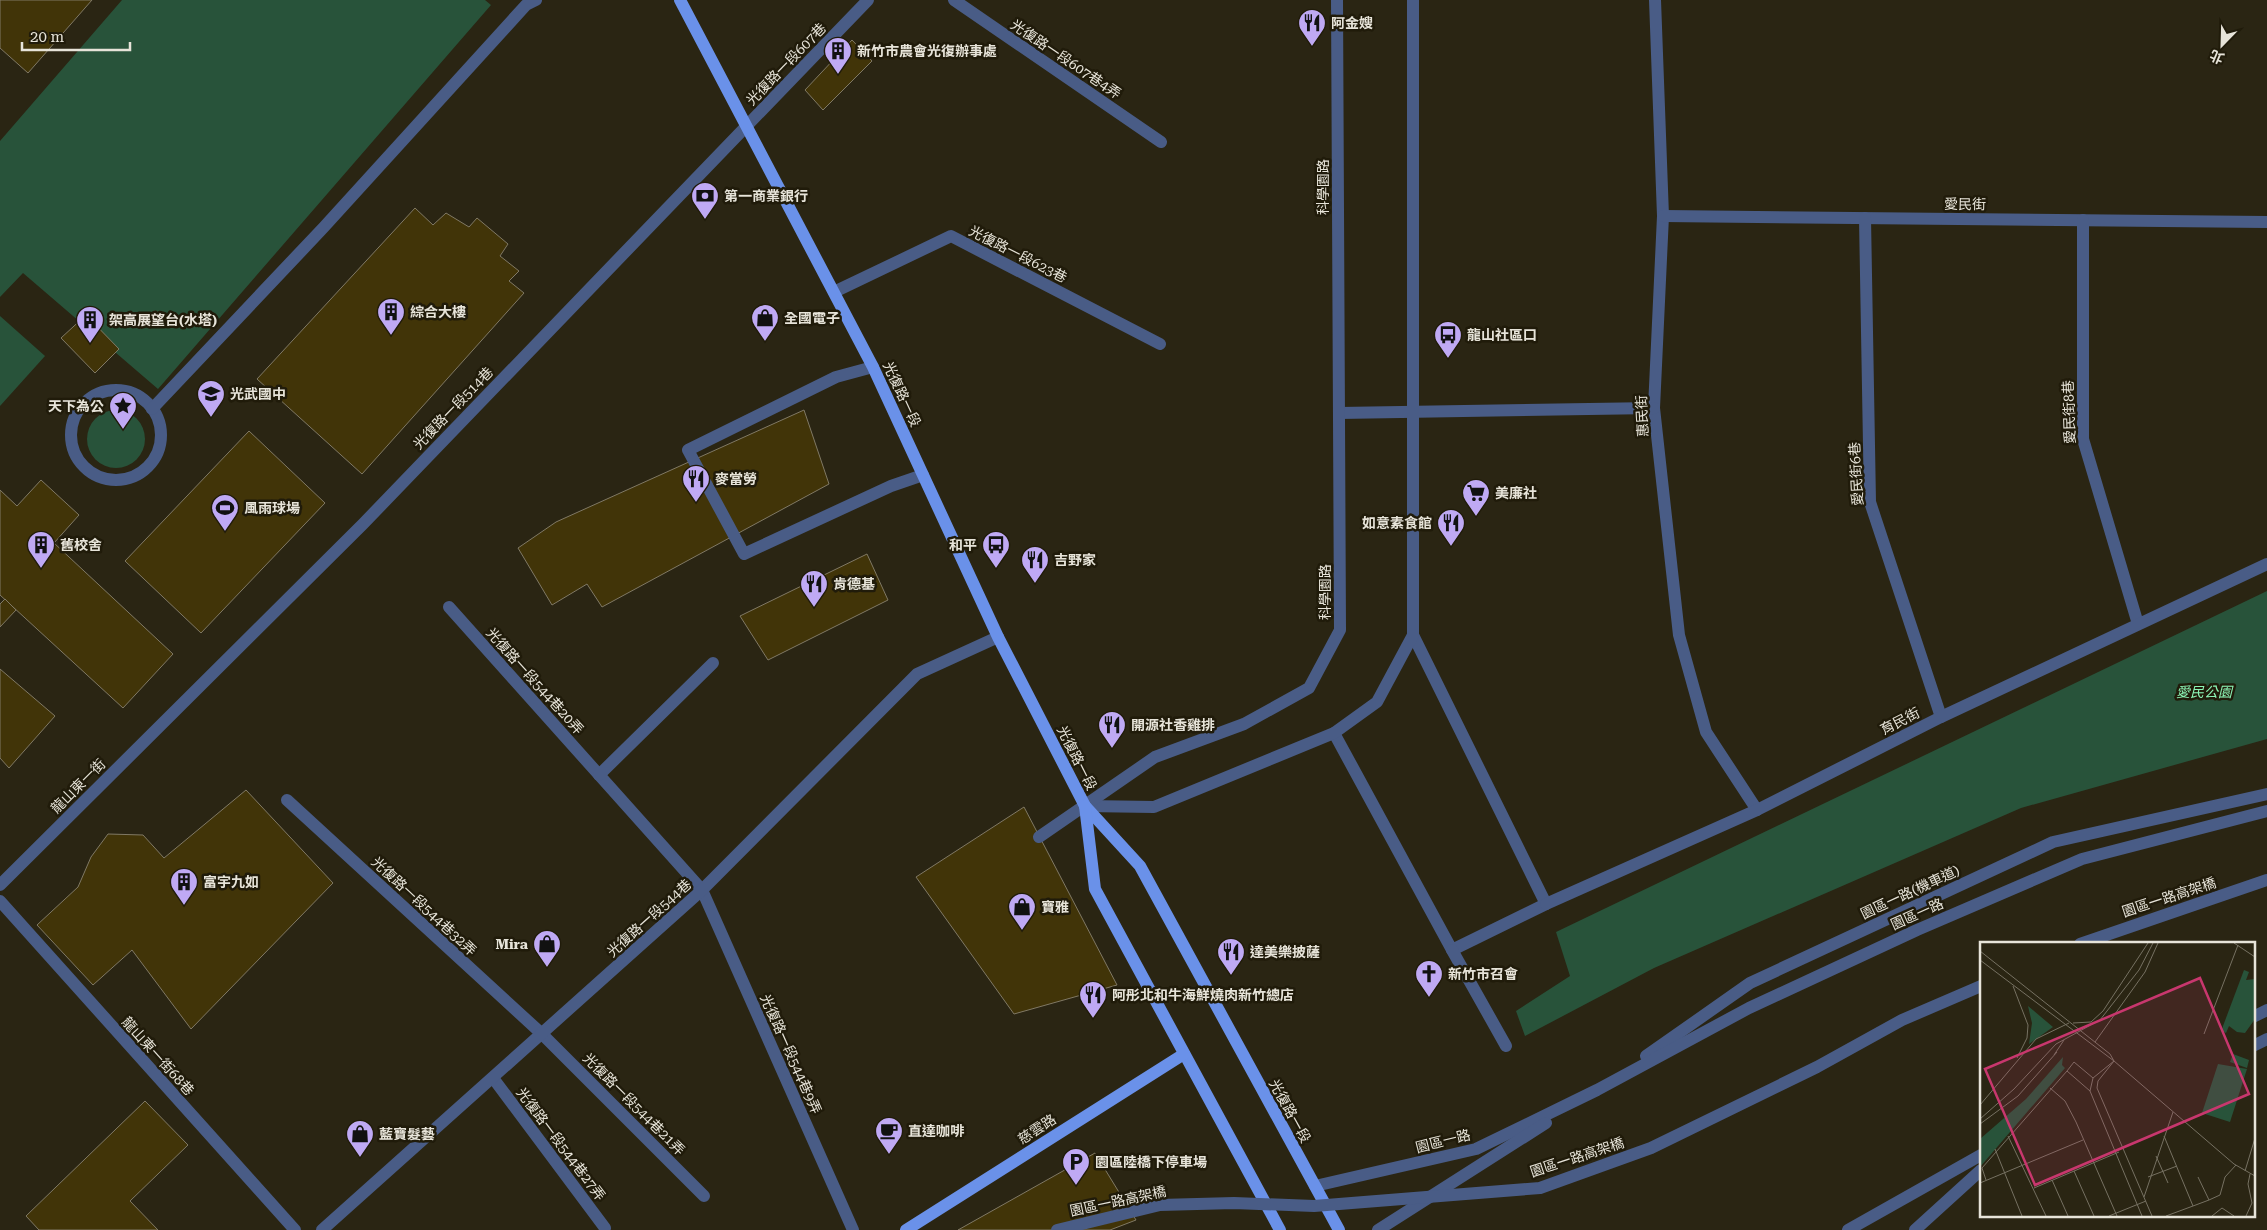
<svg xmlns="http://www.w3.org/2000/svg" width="2267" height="1230" font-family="'Roboto Serif','Noto Sans TC',serif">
	<rect width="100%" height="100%" fill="#2a2513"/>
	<g fill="#28533a">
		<polygon points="122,0 485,0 491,5 158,389 23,273 0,297 0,141"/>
		<polygon points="0,316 45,356 0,406"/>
		<circle cx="116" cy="439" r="29"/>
		<polygon points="2267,591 2267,739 2021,808 1654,968 1525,1036 1516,1011 1570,976 1556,932"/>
	</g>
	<g fill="#413408" stroke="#807965">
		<polygon points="0,0 92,0 28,73 0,48"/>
		<polygon points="852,40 872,61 823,110 805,90"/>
		<polygon points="415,208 433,225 446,213 469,227 477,218 508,244 500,256 519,271 509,281 524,293 362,474 257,379"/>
		<polygon points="86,315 119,349 95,373 61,338"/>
		<polygon points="804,410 829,484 602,607 587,584 552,605 518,548 556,522"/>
		<polygon points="249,431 325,503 201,633 125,561"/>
		<polygon points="41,480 79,515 54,543 173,654 123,708 0,595 0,490 17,506"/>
		<polygon points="867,554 888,600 768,660 740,616"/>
		<polygon points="5,599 16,610 0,627 0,604"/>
		<polygon points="0,669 55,716 9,768 0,758"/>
		<polygon points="246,790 333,883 191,1029 132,950 93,985 37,925 78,887 91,857 108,834 143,835 164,858"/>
		<polygon points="1024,807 1117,985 1014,1014 916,877"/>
		<polygon points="145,1101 188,1145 130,1201 158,1230 39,1230 26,1216"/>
		<polygon points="1095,1153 1136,1220 1110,1230 958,1230"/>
	</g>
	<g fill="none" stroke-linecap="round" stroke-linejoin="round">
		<g stroke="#495c86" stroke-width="12">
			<polyline points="954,0 1161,142"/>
			<polyline points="1655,0 1663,216 1654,408 1679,635 1706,732 1757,810"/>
			<polyline points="1663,216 2267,222"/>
			<polyline points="1865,218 1870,502 1941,717"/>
			<polyline points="2083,220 2083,439 2138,624"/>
			<polyline points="834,292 951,236 1160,344"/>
			<polyline points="873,367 836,377 688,450 744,554 891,486 923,475"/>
			<circle cx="116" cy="435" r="45"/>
			<polyline points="152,409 324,227 526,5 536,0"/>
			<polyline points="1339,413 1654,408"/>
			<polyline points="449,607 702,890 853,1230"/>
			<polyline points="1334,733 1452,950 1546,904 1413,635"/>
			<polyline points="599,775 713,663"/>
			<polyline points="287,800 542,1034 704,1196"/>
			<polyline points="1085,806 1154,807 1334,733 1377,702 1413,635 1413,0"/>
			<polyline points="1039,837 1155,757 1244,724 1309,688 1340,630 1337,0"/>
			<polyline points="0,885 363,524 868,0"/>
			<polyline points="0,901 295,1230"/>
			<polyline points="1546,904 1757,810 1941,717 2267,564"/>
			<polyline points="2080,944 2267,880"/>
			<polyline points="1452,950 1506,1046"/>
			<polyline points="2253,1017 2267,1010"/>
			<polyline points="2253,1046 2267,1039"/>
			<polyline points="1646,1056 1750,983 2053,842 2267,794"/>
			<polyline points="493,1078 605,1228"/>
			<polyline points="1315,1186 1476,1149 1597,1090 1749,1008 1917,930 2082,859 2267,811"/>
			<polyline points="322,1230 702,890 917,674 998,637"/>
			<polyline points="1378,1230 1546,1123"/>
			<polyline points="1848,1230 1981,1155"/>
			<polyline points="1915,1230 1981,1170"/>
		</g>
		<g stroke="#6a91e9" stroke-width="12">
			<polyline points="680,0 873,367 998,637 1085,806 1140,866 1339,1230"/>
			<polyline points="1085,806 1095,889 1280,1230"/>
			<polyline points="906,1230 1184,1054"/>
		</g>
		<polyline stroke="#495c86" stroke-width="12" points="1057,1230 1160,1205 1234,1203 1314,1206 1540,1188 1651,1148 1817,1067 1902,1020 1981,986"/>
	</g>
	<defs>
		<symbol id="restaurant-pin" viewBox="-11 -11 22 30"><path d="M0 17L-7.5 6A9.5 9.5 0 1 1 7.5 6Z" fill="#bfa9f4" stroke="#201b0a"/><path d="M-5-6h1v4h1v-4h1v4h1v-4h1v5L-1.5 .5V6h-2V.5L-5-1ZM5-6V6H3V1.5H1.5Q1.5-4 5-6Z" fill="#111"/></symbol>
		<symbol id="building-pin" viewBox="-11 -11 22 30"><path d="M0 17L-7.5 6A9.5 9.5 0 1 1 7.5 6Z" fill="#bfa9f4" stroke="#201b0a"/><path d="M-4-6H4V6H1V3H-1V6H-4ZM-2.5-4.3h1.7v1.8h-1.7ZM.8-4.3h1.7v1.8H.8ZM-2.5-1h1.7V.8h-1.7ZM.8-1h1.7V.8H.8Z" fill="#111"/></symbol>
		<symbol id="bank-pin" viewBox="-11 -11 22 30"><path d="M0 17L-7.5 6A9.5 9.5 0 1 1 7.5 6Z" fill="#bfa9f4" stroke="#201b0a"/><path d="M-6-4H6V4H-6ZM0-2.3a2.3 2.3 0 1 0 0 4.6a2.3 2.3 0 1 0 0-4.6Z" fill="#111"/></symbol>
		<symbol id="shop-pin" viewBox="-11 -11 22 30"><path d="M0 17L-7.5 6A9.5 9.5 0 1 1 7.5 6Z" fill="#bfa9f4" stroke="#201b0a"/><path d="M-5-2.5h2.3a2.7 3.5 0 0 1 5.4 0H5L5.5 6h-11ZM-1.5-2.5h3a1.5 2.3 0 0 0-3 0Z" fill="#111"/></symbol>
		<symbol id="bus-pin" viewBox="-11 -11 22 30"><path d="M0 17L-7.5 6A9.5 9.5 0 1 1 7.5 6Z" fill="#bfa9f4" stroke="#201b0a"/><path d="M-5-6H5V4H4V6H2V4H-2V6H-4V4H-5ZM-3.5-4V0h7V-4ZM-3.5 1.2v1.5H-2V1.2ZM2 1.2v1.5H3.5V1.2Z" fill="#111"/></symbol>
		<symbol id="school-pin" viewBox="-11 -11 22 30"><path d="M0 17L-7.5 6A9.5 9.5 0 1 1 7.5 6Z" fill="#bfa9f4" stroke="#201b0a"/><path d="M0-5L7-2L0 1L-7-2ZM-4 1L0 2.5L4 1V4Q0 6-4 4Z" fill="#111"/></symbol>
		<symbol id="sight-pin" viewBox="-11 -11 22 30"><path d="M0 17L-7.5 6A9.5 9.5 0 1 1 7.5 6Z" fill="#bfa9f4" stroke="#201b0a"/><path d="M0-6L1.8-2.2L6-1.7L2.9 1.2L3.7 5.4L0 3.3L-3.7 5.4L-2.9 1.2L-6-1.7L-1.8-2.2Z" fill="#111"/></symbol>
		<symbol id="supermarket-pin" viewBox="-11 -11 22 30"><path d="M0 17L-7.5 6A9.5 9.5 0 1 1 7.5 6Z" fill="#bfa9f4" stroke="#201b0a"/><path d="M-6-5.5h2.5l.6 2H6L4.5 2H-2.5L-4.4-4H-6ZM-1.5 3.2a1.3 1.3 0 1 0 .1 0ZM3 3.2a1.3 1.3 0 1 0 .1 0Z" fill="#111"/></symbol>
		<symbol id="stadium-pin" viewBox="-11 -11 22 30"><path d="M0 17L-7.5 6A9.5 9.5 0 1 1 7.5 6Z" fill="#bfa9f4" stroke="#201b0a"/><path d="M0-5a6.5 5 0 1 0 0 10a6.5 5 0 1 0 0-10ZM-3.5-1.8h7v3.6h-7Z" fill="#111"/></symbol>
		<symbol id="church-pin" viewBox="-11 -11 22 30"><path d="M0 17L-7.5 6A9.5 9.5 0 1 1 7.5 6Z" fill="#bfa9f4" stroke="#201b0a"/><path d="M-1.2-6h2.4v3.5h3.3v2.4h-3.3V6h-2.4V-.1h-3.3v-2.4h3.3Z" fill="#111"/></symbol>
		<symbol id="cafe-pin" viewBox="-11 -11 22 30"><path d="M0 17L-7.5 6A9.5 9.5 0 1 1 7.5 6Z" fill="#bfa9f4" stroke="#201b0a"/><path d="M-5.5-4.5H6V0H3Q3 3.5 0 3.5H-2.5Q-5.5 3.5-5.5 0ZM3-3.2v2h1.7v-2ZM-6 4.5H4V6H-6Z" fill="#111"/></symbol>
		<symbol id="parking-pin" viewBox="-11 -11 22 30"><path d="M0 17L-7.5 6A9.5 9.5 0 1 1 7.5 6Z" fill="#bfa9f4" stroke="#201b0a"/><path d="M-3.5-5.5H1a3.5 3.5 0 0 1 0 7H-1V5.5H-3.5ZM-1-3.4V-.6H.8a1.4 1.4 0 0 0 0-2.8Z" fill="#111"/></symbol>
	</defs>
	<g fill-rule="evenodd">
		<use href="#restaurant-pin" x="1296" y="7" width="32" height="43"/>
		<use href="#building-pin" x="822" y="35" width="32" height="43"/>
		<use href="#bank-pin" x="689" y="180" width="32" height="43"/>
		<use href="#building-pin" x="375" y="296" width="32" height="43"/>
		<use href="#shop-pin" x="749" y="302" width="32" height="43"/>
		<use href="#building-pin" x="74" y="304" width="32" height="43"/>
		<use href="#bus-pin" x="1432" y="319" width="32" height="43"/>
		<use href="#school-pin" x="195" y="378" width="32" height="43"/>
		<use href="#sight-pin" x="107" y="390" width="32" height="43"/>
		<use href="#restaurant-pin" x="680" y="463" width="32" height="43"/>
		<use href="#supermarket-pin" x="1460" y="477" width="32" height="43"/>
		<use href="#stadium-pin" x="209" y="492" width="32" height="43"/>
		<use href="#restaurant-pin" x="1435" y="507" width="32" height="43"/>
		<use href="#building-pin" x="25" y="529" width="32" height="43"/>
		<use href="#bus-pin" x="980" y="529" width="32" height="43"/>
		<use href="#restaurant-pin" x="1019" y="544" width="32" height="43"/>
		<use href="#restaurant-pin" x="798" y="568" width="32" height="43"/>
		<use href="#restaurant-pin" x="1096" y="709" width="32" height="43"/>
		<use href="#building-pin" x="168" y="866" width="32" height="43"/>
		<use href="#shop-pin" x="1006" y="891" width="32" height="43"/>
		<use href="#shop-pin" x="531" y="928" width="32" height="43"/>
		<use href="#restaurant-pin" x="1215" y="936" width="32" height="43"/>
		<use href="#church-pin" x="1413" y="958" width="32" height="43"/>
		<use href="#restaurant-pin" x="1077" y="979" width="32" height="43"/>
		<use href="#cafe-pin" x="873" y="1115" width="32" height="43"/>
		<use href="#shop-pin" x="344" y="1118" width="32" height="43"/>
		<use href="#parking-pin" x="1060" y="1146" width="32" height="43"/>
	</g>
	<g text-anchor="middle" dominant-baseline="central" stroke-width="5" stroke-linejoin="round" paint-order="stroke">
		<g font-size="14" font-weight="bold" fill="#e7e4d9" stroke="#201b0a" text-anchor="start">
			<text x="1331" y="23">阿金嫂</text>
			<text x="857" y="51">新竹市農會光復辦事處</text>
			<text x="724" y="196">第一商業銀行</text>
			<text x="410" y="312">綜合大樓</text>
			<text x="784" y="318">全國電子</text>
			<text x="109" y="320">架高展望台(水塔)</text>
			<text x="1467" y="335">龍山社區口</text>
			<text x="230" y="394">光武國中</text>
			<text x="104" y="406" text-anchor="end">天下為公</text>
			<text x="715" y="479">麥當勞</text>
			<text x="1495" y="493">美廉社</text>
			<text x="244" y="508">風雨球場</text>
			<text x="1432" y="523" text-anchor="end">如意素食館</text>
			<text x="60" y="545">舊校舍</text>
			<text x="977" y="545" text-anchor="end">和平</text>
			<text x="1054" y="560">吉野家</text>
			<text x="833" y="584">肯德基</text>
			<text x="1131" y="725">開源社香雞排</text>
			<text x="203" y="882">富宇九如</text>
			<text x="1041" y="907">寶雅</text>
			<text x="528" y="944" text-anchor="end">Mira</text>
			<text x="1250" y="952">達美樂披薩</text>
			<text x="1448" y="974">新竹市召會</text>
			<text x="1112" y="995">阿彤北和牛海鮮燒肉新竹總店</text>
			<text x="908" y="1131">直達咖啡</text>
			<text x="379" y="1134">藍寶髮藝</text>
			<text x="1095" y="1162">園區陸橋下停車場</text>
		</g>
		<g font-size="14" fill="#e7e4d9" stroke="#201b0a">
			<text transform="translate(1066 59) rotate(34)">光復路一段607巷4弄</text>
			<text transform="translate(786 64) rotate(-46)">光復路一段607巷</text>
			<text transform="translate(1323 187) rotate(-90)">科學園路</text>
			<text transform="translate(1965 204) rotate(1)">愛民街</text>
			<text transform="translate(1018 254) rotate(27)">光復路一段623巷</text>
			<text transform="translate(902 394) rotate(65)">光復路一段</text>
			<text transform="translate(453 408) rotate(-46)">光復路一段514巷</text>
			<text transform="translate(2069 412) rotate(-92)">愛民街8巷</text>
			<text transform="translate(1642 416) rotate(-93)">惠民街</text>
			<text transform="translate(1856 474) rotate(-93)">愛民街6巷</text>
			<text transform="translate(1325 592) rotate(-90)">科學園路</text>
			<text transform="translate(535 681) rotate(48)">光復路一段544巷20弄</text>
			<text transform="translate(1900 721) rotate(-27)">育民街</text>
			<text transform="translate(1077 758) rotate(63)">光復路一段</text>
			<text transform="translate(78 786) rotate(-45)">龍山東一街</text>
			<text transform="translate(1910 892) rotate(-25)">園區一路(機車道)</text>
			<text transform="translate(2169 897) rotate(-18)">園區一路高架橋</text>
			<text transform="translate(424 906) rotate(43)">光復路一段544巷32弄</text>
			<text transform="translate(1917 914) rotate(-24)">園區一路</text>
			<text transform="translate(649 918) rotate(-42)">光復路一段544巷</text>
			<text transform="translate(791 1054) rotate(66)">光復路一段544巷9弄</text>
			<text transform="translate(158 1056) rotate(48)">龍山東一街68巷</text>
			<text transform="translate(634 1104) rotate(45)">光復路一段544巷21弄</text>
			<text transform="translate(1290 1111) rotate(61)">光復路一段</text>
			<text transform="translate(1037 1129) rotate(-33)">慈雲路</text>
			<text transform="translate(1443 1141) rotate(-14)">園區一路</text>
			<text transform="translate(561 1144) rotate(53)">光復路一段544巷27弄</text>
			<text transform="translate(1577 1157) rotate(-18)">園區一路高架橋</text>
			<text transform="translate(1118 1201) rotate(-12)">園區一路高架橋</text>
		</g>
		<g font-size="14" font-style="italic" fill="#8cf5b6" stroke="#201b0a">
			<text x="2204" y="692">愛民公園</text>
		</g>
	</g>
	<g transform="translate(1980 942)">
		<rect width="275" height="275" fill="#2a2513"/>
		<path d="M 264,28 L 269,30 L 266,38 L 275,37 L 275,77 L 265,91 L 257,90 L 249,84 L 246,91 L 242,89 L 243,84 ZM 48,64 L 73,85 L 49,102 L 52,81 ZM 253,112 L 269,118 L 267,126 L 250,120 ZM 83,115 L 82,123 L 85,126 L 0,225 L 0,197 L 46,157 ZM 238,122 L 267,127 L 250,180 L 222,171 Z" fill="#28533a"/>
		<path fill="none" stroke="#767162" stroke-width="1" d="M 254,1 L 275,15M 0,9 L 130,112 L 134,119M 0,18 L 134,119 L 254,222 L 275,234M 33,44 L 48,83 L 47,96 L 37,116M 93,81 L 111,80 L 123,69 L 168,1M 224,92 L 258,3M 115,100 L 165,30 L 178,1M 74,113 L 84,98M 134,119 L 113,136 L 110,149 L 162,274M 134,119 L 118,139 L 117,146 L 172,274M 70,146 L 85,159 L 96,180 L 137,274M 110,149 L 87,129 L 94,120 L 113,136M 0,163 L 56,97 L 89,81M 0,177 L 34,147 L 76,102 L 120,78 L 159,28 L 173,1M 0,182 L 38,154 L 77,110M 28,194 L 66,274M 184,194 L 213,264 L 229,258 L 218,235M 15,207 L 42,274M 176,214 L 188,241M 94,229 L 114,274M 265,229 L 275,196M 168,235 L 197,224M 6,238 L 2,226 L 87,129M 72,238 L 88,274M 0,241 L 103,198M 54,246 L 139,210M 164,255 L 193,170M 229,258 L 240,253 L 245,235 L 256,223M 129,274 L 166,259M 186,274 L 213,264M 232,274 L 242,266 L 254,274M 266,274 L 272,261 L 268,242 L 270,232"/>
		<path fill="#c8376e" fill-opacity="0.15" stroke="#c8376e" stroke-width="2.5" d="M 220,36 L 269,152 L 55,243 L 5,127 Z"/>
		<rect width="275" height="275" fill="none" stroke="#e7e4d9" stroke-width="2.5"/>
	</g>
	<g transform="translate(2222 45) rotate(203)" stroke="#201b0a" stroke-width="4" paint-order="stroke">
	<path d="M0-4L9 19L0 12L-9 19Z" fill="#e7e4d9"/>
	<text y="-8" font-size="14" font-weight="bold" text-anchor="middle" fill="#e7e4d9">北</text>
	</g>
	<path d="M22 42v8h108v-8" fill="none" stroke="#e7e4d9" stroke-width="2.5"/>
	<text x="30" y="42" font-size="15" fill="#e7e4d9" stroke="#201b0a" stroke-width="4" paint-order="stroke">20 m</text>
</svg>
